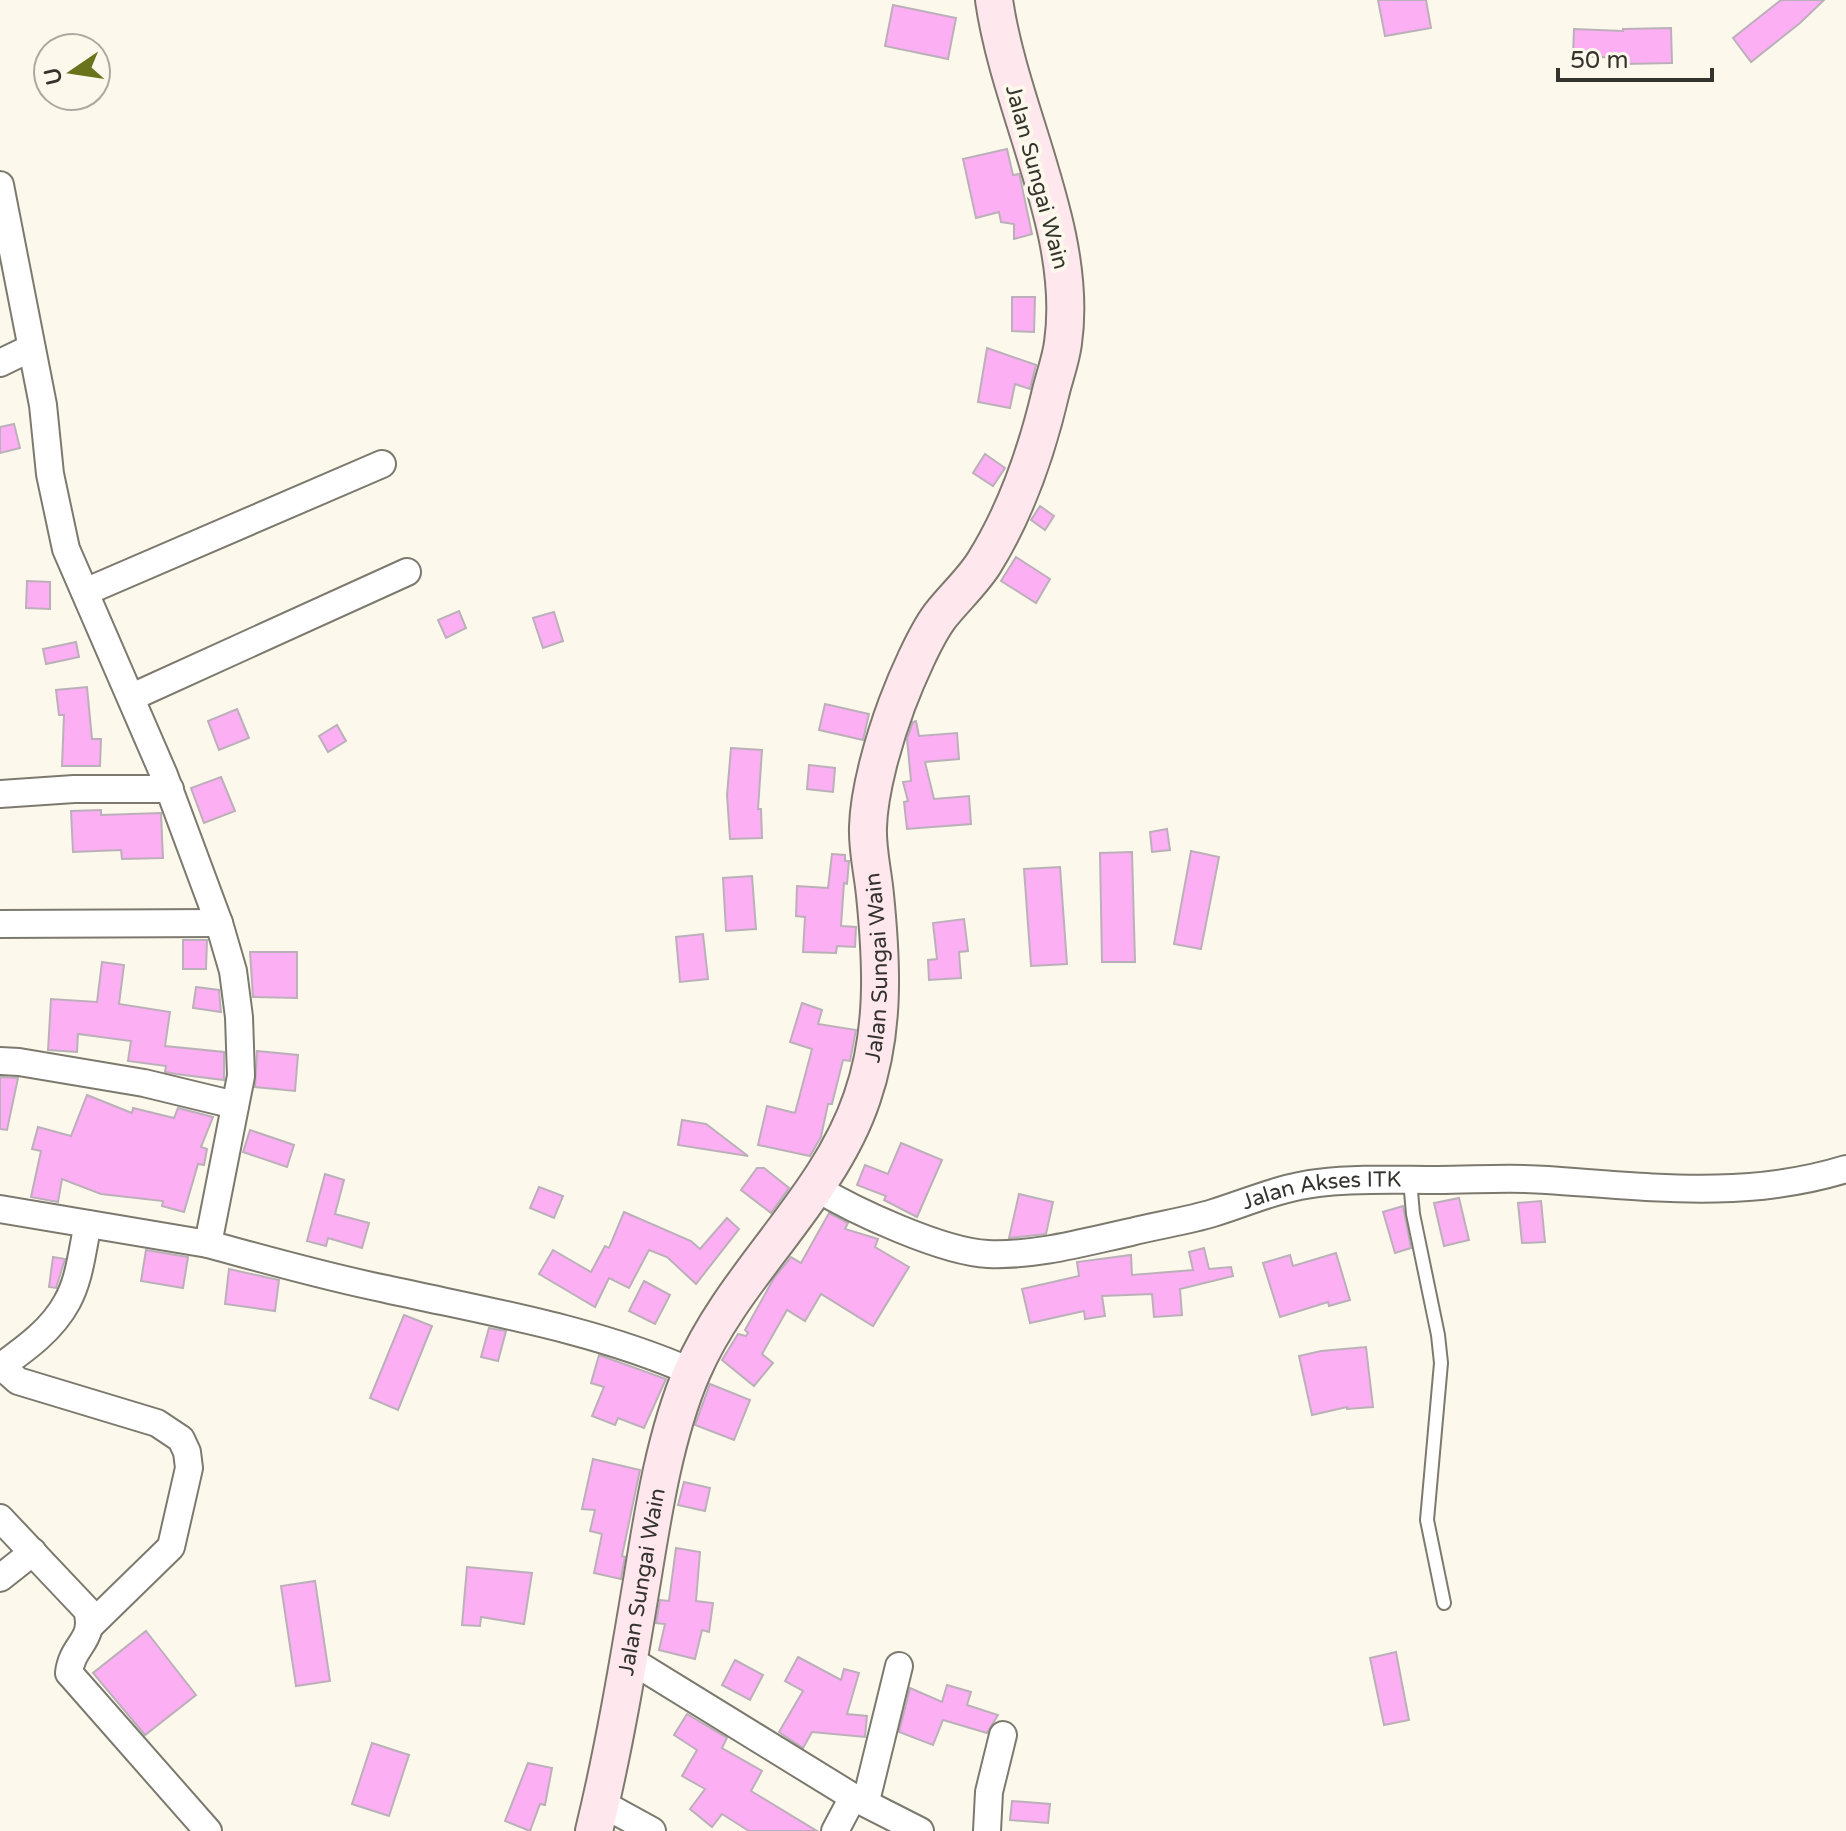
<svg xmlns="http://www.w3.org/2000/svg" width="1846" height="1831" font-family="'Varela Round',sans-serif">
	<rect width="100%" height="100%" fill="#fcf9ec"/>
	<g fill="#fcaff2" stroke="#bbb0b9" stroke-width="2">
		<polygon points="1378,0 1426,0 1431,28 1385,36"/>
		<polygon points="1781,0 1824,0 1800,23 1751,62 1733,38"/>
		<polygon points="893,5 956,18 948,59 885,46"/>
		<polygon points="1671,28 1672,63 1624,64 1623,58 1573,56 1574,29 1623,31 1623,29"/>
		<polygon points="1007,149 1013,175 1019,174 1020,177 1032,234 1014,239 1014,224 1001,222 999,212 976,218 963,159"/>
		<polygon points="1012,297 1035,297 1034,332 1012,331"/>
		<polygon points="987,348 1036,365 1030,389 1015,384 1010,408 978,402"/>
		<polygon points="14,424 20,448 0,453 0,427"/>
		<polygon points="985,454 1005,468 993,486 973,473"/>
		<polygon points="1040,506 1054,516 1045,530 1031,520"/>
		<polygon points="1016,557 1050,579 1036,603 1001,581"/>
		<polygon points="27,581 50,582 50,609 26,608"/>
		<polygon points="459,611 466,628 446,638 438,620"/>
		<polygon points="554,612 563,641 543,648 533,618"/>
		<polygon points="76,642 79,657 46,664 43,649"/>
		<polygon points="87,687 92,739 101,739 100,766 62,766 64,715 59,715 56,690"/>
		<polygon points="825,704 869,714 863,740 819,730"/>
		<polygon points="237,709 249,738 219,750 208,721"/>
		<polygon points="916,721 919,736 957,733 959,759 925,762 934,799 969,796 971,824 907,829 904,802 908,801 903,782 911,781 907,739 913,722"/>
		<polygon points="337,725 346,741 328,752 319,736"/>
		<polygon points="731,748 762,750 758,809 761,809 762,838 730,839 727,795"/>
		<polygon points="809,765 835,768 833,792 807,789"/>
		<polygon points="221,777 235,811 204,823 191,788"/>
		<polygon points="101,810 101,815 161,813 163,858 122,859 121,850 73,852 71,811"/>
		<polygon points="1167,829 1170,850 1152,852 1150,832"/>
		<polygon points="1191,851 1219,857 1201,949 1174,944"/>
		<polygon points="1132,852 1135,962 1102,962 1100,853"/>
		<polygon points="832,854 845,855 845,861 849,861 847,884 844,883 841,926 856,927 855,947 837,946 836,953 803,952 805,917 796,916 797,886 828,888"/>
		<polygon points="1060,867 1067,964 1031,966 1024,869"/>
		<polygon points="752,876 756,929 726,931 723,878"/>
		<polygon points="964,919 968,951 959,952 961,978 929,980 928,960 937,959 933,923"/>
		<polygon points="703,934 708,979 680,982 676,937"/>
		<polygon points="183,940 207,940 206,969 183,969"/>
		<polygon points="250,952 297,952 297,998 253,997"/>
		<polygon points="102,962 124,965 119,1004 170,1012 165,1046 224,1052 224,1080 176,1074 165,1072 166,1066 128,1061 131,1041 78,1034 77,1052 48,1050 51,999 97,1002"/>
		<polygon points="196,987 219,990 221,1012 193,1008"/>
		<polygon points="802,1003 822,1010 818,1024 856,1030 850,1061 843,1060 832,1104 828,1104 821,1137 810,1156 758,1145 767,1106 795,1113 812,1049 790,1042"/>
		<polygon points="257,1051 298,1055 295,1091 255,1087"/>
		<polygon points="0,1077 18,1078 7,1130 0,1129"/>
		<polygon points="87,1095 132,1113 133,1108 174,1118 178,1108 213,1117 201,1147 207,1149 204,1165 198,1164 184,1212 162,1206 163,1201 101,1194 62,1179 58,1202 31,1197 41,1151 32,1149 38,1127 71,1136"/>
		<polygon points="682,1120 706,1124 748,1156 678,1145"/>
		<polygon points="250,1130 294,1145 287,1167 243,1152"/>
		<polygon points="901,1143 942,1160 917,1217 884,1200 886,1196 857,1185 865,1165 888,1174"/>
		<polygon points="757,1168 764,1168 789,1188 771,1213 741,1190"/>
		<polygon points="325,1174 344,1180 335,1214 369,1223 362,1248 328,1238 326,1246 307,1241"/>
		<polygon points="539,1187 563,1196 554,1218 530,1208"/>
		<polygon points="1019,1194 1053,1202 1046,1234 1009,1238"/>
		<polygon points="1459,1198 1469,1240 1444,1246 1434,1203"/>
		<polygon points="1541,1201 1545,1242 1522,1243 1518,1203"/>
		<polygon points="1403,1206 1411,1248 1395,1253 1383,1212"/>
		<polygon points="624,1212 691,1241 700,1249 727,1218 739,1229 696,1284 667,1257 649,1250 629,1288 609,1278 595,1307 539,1274 553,1250 591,1272 605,1246 609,1248"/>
		<polygon points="829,1213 848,1223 845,1229 878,1239 875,1247 909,1267 873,1326 821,1294 805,1321 787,1310 762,1354 773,1363 754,1386 722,1360 738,1334 746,1336 748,1333 745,1330 774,1278 791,1257 801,1263"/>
		<polygon points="1204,1248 1209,1269 1231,1267 1233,1276 1180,1289 1182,1315 1154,1317 1152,1294 1102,1296 1105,1316 1085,1319 1084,1311 1030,1323 1022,1289 1079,1276 1077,1262 1131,1255 1132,1275 1193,1270 1189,1252"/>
		<polygon points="146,1250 188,1257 183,1288 141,1281"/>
		<polygon points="1336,1253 1350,1300 1329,1306 1328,1302 1280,1317 1263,1263 1290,1255 1293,1266"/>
		<polygon points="53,1257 65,1259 56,1288 49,1287"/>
		<polygon points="229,1269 279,1280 275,1311 225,1304"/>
		<polygon points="644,1281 670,1295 655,1324 629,1311"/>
		<polygon points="404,1315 432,1326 398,1410 370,1398"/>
		<polygon points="489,1328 506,1331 498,1361 481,1357"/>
		<polygon points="1366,1347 1373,1407 1347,1409 1347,1407 1312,1415 1299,1356 1321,1351"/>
		<polygon points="599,1355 666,1379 644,1428 618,1418 615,1425 592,1416 604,1387 591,1383"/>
		<polygon points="710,1384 750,1400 734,1440 695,1425"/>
		<polygon points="593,1459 640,1470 622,1556 625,1557 621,1579 594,1573 602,1534 590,1531 595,1510 582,1509"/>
		<polygon points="684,1482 710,1488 705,1511 678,1505"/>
		<polygon points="676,1548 700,1552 696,1601 713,1603 709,1632 702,1630 695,1659 659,1650 665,1624 656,1623 660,1600 669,1601"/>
		<polygon points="467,1567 532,1573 524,1624 481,1617 480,1626 462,1625"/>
		<polygon points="315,1581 330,1681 296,1686 281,1586"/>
		<polygon points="146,1631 196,1695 145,1735 93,1673"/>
		<polygon points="1396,1652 1409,1720 1384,1725 1370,1658"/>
		<polygon points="798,1657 841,1680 844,1669 859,1673 847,1714 867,1716 865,1737 812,1732 803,1748 779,1732 803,1691 785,1681"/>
		<polygon points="735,1660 763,1675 750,1700 722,1685"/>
		<polygon points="947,1685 971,1692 967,1705 998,1715 987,1733 943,1720 933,1745 899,1732 910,1688 942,1702"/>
		<polygon points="687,1714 727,1738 722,1748 762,1771 751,1791 817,1831 749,1831 722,1814 712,1827 690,1809 705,1789 682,1776 697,1750 674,1735"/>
		<polygon points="372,1743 409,1755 389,1816 352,1804"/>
		<polygon points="528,1763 552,1768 545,1805 540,1804 530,1831 505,1821"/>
		<polygon points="1012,1801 1050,1804 1048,1823 1010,1820"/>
	</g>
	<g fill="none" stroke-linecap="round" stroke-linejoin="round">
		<defs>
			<polyline id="lane" points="1410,1180 1413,1214 1438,1335 1441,1363 1427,1520 1444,1603"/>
			<g id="street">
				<path d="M 0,185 L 43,405 L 50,474 L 66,549 L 164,775 L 219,923 L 233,971 L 239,1017 L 241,1076 L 208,1244 C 267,1260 326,1277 386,1289 C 489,1312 594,1329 692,1372"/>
				<polyline points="0,363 31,348"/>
				<polyline points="85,592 382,464"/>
				<polyline points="132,697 407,572"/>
				<polyline points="0,794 74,789 170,789"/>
				<polyline points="0,924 219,923"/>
				<polyline points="0,1061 19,1062 144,1083 235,1105"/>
				<path id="s1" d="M 815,1187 C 854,1211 943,1252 988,1254 C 1036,1256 1085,1242 1131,1232 C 1158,1225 1187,1221 1213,1213 C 1248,1202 1282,1187 1318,1183 C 1358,1178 1398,1180 1438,1180 C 1474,1180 1511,1177 1547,1180 C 1650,1187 1745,1200 1846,1169"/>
				<polyline points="0,1209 208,1244"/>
				<polyline points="1,1366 18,1381 157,1423 181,1439 187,1452 189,1468 171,1547 91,1625"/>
				<path d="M 0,1367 C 25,1349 52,1330 67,1302 C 80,1279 82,1250 88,1224"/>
				<path d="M 0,1518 L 87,1610 C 96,1641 72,1644 69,1673 L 208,1831"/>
				<polyline points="0,1578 33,1552"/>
				<polyline points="629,1659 853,1797 920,1831"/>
				<polyline points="866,1801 899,1666"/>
				<polyline points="601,1803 652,1831"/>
				<polyline points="835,1831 853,1797"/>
				<polyline points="987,1831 989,1792 1003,1735"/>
			</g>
			<g id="secondary">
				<path id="s2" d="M 594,1831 C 614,1749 628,1665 642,1581 C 653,1513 665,1435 692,1372 C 734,1274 828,1199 862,1098 C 885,1032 882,964 875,895 C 873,873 867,849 868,827 C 869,790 884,739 897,704 C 906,680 925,636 940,616 C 954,598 972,582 984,563 C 1017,510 1037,451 1051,391 C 1055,375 1061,359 1063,343 C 1079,231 1010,112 994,0"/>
			</g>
		</defs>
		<use href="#lane" stroke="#7c796e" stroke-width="16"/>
		<use href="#street" stroke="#7c796e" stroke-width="30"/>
		<use href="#secondary" stroke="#7c796e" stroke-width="40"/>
		<use href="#lane" stroke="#fff" stroke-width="12"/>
		<use href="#street" stroke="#fff" stroke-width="26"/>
		<use href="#secondary" stroke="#ffe7ee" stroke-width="36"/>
	</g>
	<g text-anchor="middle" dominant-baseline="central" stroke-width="8" stroke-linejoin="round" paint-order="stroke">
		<g font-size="22" fill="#34332e" stroke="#fcf9ec">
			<text transform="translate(1037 177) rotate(75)">Jalan Sungai Wain</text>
			<text stroke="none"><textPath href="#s2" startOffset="926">Jalan Sungai Wain</textPath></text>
			<text stroke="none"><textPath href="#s1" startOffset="528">Jalan Akses ITK</textPath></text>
			<text stroke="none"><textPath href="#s2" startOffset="254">Jalan Sungai Wain</textPath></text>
		</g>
	</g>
	<g transform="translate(72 72) rotate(257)"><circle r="38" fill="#fcf9ec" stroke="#acaaa0" stroke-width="2"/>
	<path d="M0-6L14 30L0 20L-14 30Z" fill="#69731c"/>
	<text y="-12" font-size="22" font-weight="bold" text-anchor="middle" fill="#34332e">U</text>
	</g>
	<path d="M1558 68v12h154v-12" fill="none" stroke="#34332e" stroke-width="4"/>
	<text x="1570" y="68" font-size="24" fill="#34332e" stroke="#fcf9ec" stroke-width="6" paint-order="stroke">50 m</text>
</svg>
